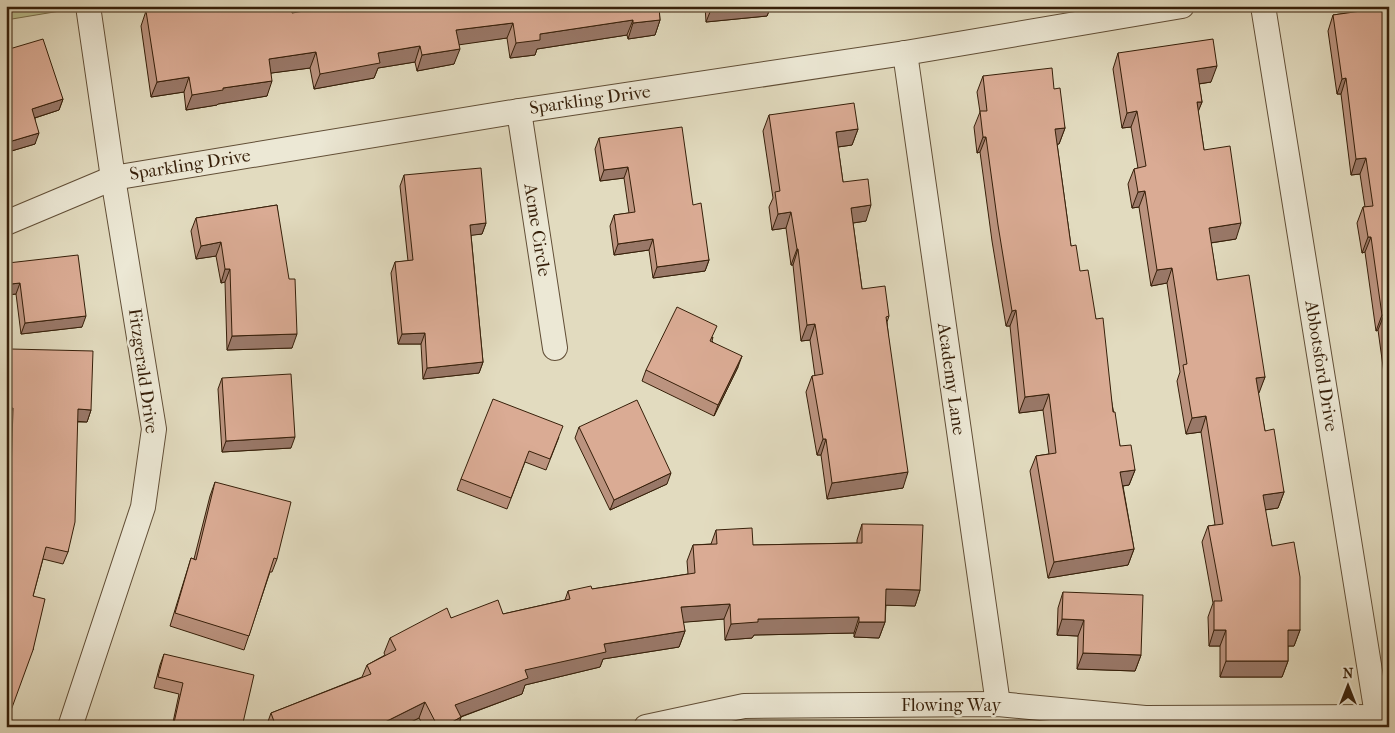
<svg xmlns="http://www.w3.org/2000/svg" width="1395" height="733" font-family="'IM FELL French Canon',serif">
	<rect width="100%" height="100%" fill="#e2dbbf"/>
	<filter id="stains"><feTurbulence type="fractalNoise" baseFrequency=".004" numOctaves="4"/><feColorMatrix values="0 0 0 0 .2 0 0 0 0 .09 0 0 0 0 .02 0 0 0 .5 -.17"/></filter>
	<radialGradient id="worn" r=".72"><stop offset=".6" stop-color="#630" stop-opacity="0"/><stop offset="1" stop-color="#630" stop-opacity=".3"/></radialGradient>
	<polygon fill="#babe8d" stroke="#786e4b" points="6,6 90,6 6,20"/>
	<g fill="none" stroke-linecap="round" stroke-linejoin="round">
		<defs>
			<g id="minor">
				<polyline points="1263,6 1379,727"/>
				<polyline points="905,53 998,704"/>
				<polyline points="519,111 555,348"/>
				<polyline points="6,223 113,178 519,111 905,53 1182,6"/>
				<polyline points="70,727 143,507 154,429 113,178 88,6"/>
				<polyline points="646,727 744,706 998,704 1145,718 1377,717"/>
			</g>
		</defs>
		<use href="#minor" stroke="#614e36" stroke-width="26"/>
		<use href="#minor" stroke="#ece8d5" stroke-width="24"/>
	</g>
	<g fill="#bb937f" stroke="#361f09">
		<polygon points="705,6 815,6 769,11 767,16 706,22"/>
		<polygon points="1389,7 1389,410 1378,330 1376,331 1365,252 1362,253 1357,223 1363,207 1365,207 1360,174 1351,175 1341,94 1337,94 1328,31 1333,15"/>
		<polygon points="659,10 660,20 655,35 628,39 627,35 537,49 535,55 510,58 507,38 459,44 454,64 417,71 415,62 378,68 374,78 314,89 310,68 271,73 267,96 218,104 217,105 186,110 184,92 151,97 141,26 146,11 211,11 292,13"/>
		<polygon points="6,50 63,99 59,110 35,118 35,144 8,152 6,145"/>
		<polygon points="1118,53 1211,82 1199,84 1202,102 1198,111 1204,150 1236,239 1211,243 1217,280 1265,377 1258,393 1265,431 1284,492 1278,508 1265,510 1272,546 1300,630 1294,646 1288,646 1288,661 1282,677 1220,677 1220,646 1209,646 1208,617 1213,603 1202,542 1208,526 1215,525 1201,432 1186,434 1177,381 1180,372 1167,283 1151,286 1139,207 1132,208 1128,184 1134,169 1138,168 1131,127 1122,128 1113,69"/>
		<polygon points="983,76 1054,89 1065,128 1059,144 1057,144 1071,246 1096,319 1120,446 1135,470 1129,485 1123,486 1134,549 1128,565 1048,578 1030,471 1036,456 1049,454 1043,410 1019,413 1010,326 1006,326 992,241 980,152 977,153 974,127 980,112 977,92"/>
		<polygon points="769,115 858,129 852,145 838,147 843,182 866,221 853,223 862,289 889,316 887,322 903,488 827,499 821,455 817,455 806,392 812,376 815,376 810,340 801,341 793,265 791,265 786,228 772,230 769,207 773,198 763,131"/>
		<polygon points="599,138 693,205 709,260 705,271 653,278 649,250 614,255 610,226 614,215 629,213 624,178 600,181 595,149"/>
		<polygon points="404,175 486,223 482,234 471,235 483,362 479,373 423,379 421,344 398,344 391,273 395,262 408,261 400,186"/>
		<polygon points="277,205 292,348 227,350 225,282 221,283 216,256 196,259 191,231 196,218"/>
		<polygon points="8,263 82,327 21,334 16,294 7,295 6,288 6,269"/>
		<polygon points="713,337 712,341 738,367 714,416 642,381 646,370"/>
		<polygon points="11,349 91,410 87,422 77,422 68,552 63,564 43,559 33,596 33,650 6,504 8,420 6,420 7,361"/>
		<polygon points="222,378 291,448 222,452 218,389"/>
		<polygon points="579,427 667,484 610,510 575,438"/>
		<polygon points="559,437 546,470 525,462 507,509 457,490 461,479"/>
		<polygon points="215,482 277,559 272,572 270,572 244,650 170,626 191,558 194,559 210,496"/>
		<polygon points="862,524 920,590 915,606 886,605 885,622 879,638 854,637 854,633 754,635 752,638 725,640 724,619 683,622 685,631 679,647 603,659 600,667 525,685 522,694 461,717 458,727 424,727 419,718 401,727 266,727 271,713 362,677 367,665 385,655 384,653 390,638 451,618 503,614 565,600 568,591 592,589 688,574 687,561 693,545 711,544 716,530 753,545 857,543 857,540"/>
		<polygon points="1063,592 1141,655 1135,671 1077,669 1078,636 1057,635 1058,608"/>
		<polygon points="164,654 242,727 172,727 179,694 154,688 160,665"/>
	</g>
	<g fill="#997868" stroke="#361f09">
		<polygon points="654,6 692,6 652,11"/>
		<polygon points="723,6 815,6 769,11 767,16 706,22 712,7"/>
		<polygon points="633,20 627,35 537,49 535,55 510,58 516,43 540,34"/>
		<polygon points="660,20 655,35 628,39 633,23"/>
		<polygon points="513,23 507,38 451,46 456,30"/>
		<polygon points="420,46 415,62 378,68 374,78 314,89 320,74 378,53"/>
		<polygon points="460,49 454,64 417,71 422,55"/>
		<polygon points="316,52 310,68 264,74 269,59"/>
		<polygon points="1217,66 1211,82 1191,85 1197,69"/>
		<polygon points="189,77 184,92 151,97 157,82"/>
		<polygon points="1346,78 1341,94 1337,94 1342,79"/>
		<polygon points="272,81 267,96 218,104 217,105 186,110 192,95 223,88"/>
		<polygon points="63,99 59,110 28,120 32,109"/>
		<polygon points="1197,102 1202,102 1196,117"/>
		<polygon points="1137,111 1131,127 1122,128 1127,113"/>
		<polygon points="1065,128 1059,144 1049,145 1055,129"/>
		<polygon points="858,129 852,145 830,148 836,132"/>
		<polygon points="39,133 35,144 8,152 12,141"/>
		<polygon points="983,137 986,137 980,152 977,153"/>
		<polygon points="1366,158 1360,174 1351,175 1356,159"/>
		<polygon points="628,167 624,178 600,181 604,170"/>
		<polygon points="1145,191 1139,207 1132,208 1138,192"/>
		<polygon points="871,205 866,221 846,224 851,208"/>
		<polygon points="791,212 786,228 772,230 778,214"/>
		<polygon points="486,223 482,234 466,236 470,225"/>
		<polygon points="1241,223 1236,239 1203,244 1209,228"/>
		<polygon points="1368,237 1371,237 1365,252 1362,253"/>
		<polygon points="653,239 649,250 614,255 618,244"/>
		<polygon points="221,242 216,256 196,259 201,246"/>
		<polygon points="797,249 798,249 793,265 791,265"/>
		<polygon points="709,260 705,271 653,278 657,267"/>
		<polygon points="1172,268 1167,283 1151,286 1157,270"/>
		<polygon points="225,269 230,269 225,282 221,283"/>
		<polygon points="20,283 16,294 7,295 11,284"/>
		<polygon points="1016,310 1010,326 1006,326 1012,311"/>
		<polygon points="1382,315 1384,315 1378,330 1376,331"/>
		<polygon points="86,316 82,327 21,334 25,323"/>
		<polygon points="815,324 810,340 801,341 807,325"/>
		<polygon points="425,333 421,344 398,344 402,334"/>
		<polygon points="297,334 292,348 227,350 232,336"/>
		<polygon points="742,356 738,367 714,416 718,405"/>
		<polygon points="483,362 479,373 423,379 427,368"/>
		<polygon points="1265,377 1259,393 1250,394 1256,378"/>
		<polygon points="1049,394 1043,410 1019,413 1025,397"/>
		<polygon points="9,408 13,408 8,420 6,420 6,416"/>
		<polygon points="78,409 91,410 87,422 73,421"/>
		<polygon points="1206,416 1201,432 1186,434 1192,418"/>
		<polygon points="295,437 291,448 222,452 226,441"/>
		<polygon points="823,439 826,439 821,455 817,455"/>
		<polygon points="1135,470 1129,485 1115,487 1120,472"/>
		<polygon points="908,472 903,488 827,499 832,483"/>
		<polygon points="671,473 667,484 610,510 614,500"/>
		<polygon points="1284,492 1278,508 1257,511 1263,495"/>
		<polygon points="1134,549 1128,565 1048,578 1054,562"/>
		<polygon points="886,589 920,590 915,606 880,605"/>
		<polygon points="730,604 724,619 675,623 681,607"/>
		<polygon points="859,617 854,633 754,635 752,638 725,640 731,624 758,619"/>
		<polygon points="1062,619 1084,620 1078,636 1057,635"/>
		<polygon points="859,622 885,622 879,638 854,637"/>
		<polygon points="1214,630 1226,630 1220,646 1209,646"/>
		<polygon points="1288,630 1300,630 1294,646 1282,646"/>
		<polygon points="685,631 679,647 603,659 600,667 525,685 522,694 449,721 455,705 525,670 604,644"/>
		<polygon points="1083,653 1141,655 1135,671 1077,669"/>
		<polygon points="1226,661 1288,661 1282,677 1220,677"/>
		<polygon points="425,702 419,718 401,727 375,727"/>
		<polygon points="461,717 458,727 443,727"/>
	</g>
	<g fill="#daab94" stroke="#361f09">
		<polygon points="176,6 211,6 211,11 243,6 291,6 292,13 334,6 659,6 660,20 633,23 633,20 540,34 540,40 516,43 513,23 456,30 460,49 422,55 420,46 378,53 380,63 320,74 316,52 269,59 272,81 223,88 223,90 192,95 189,77 157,82 146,11"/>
		<polygon points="1389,7 1389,351 1384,315 1382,315 1371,237 1368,237 1363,207 1373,206 1366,158 1356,159 1346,78 1342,79 1333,15"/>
		<polygon points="43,39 63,99 32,109 39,133 12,141 6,122 6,50"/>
		<polygon points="1213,39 1217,66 1197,69 1202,102 1197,102 1204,150 1230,146 1241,223 1209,228 1217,280 1249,275 1265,377 1256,378 1265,431 1274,429 1284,492 1263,495 1272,546 1294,542 1300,577 1300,630 1288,630 1288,661 1226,661 1226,630 1214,630 1214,601 1222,601 1208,526 1223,524 1206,416 1192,418 1183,365 1187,364 1172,268 1157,270 1145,191 1138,192 1134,169 1146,166 1137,111 1127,113 1118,53"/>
		<polygon points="1052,68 1054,89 1060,88 1065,128 1055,129 1071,246 1076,245 1080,271 1088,270 1096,319 1103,318 1113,412 1115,412 1120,446 1131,445 1135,470 1120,472 1134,549 1054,562 1036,456 1056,453 1049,394 1025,397 1016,310 1012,311 998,225 986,137 983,137 980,111 987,111 983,76"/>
		<polygon points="854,103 858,129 836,132 843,182 868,179 871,205 851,208 862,289 885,286 889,316 886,317 908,472 832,483 826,439 823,439 812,376 823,374 815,324 807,325 798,249 797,249 791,212 778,214 775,192 780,191 769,115"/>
		<polygon points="682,127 693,205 701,203 709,260 657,267 653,239 618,244 614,215 635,212 628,167 604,170 599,138"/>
		<polygon points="481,168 486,223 470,225 483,362 427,368 425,333 402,334 395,262 413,260 404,175"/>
		<polygon points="277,205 289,279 295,279 297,334 232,336 230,269 225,269 221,242 201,246 196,218"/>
		<polygon points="78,255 86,316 25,323 20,283 11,284 8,263"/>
		<polygon points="677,307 717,326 710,341 742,356 718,405 646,370"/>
		<polygon points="11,349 93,351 91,410 78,409 75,522 68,552 46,547 33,596 45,599 33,650 6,724 6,504 10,505 13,408 9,408"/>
		<polygon points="291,374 295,437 226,441 222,378"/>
		<polygon points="493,399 563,426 550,459 529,451 511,498 461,479"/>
		<polygon points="637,400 671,473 614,500 579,427"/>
		<polygon points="215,482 291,502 277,559 274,558 249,636 175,613 191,558 196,560"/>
		<polygon points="862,524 923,525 920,590 886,589 885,622 859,622 859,617 758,619 758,622 731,624 730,604 681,607 685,631 604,644 606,652 525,670 528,678 455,705 461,717 443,727 438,727 425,702 375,727 276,727 271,713 371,674 367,665 396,650 390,638 447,608 451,618 498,600 503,614 570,599 568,591 591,586 592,589 695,573 693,545 717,544 716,530 752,528 753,545 862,543"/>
		<polygon points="1063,592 1143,595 1141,655 1083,653 1084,620 1062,619"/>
		<polygon points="164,654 254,675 242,727 173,727 183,683 158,677"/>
	</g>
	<g text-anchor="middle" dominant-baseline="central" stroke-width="5" stroke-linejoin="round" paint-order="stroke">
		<g font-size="18" fill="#361f09" stroke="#ece8d5">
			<text transform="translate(590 100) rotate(-8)">Sparkling Drive</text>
			<text transform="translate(190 165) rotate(-9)">Sparkling Drive</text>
			<text transform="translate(537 230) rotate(81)">Acme Circle</text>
			<text transform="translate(1321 366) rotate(81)">Abbotsford Drive</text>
			<text transform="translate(143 371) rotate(82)">Fitzgerald Drive</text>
			<text transform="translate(951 379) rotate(82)">Academy Lane</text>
			<text x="951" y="705">Flowing Way</text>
		</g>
	</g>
	<rect width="1395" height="733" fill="none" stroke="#e2dbbf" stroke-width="25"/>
	<rect x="8" y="8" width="1380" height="718" fill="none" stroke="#361f09" stroke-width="2.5"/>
	<rect x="12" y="12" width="1370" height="708" fill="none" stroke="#361f09"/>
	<g transform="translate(1348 686)" stroke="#ece8d5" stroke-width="4" paint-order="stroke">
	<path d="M0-4L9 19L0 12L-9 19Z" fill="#361f09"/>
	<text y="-8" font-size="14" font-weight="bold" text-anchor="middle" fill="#361f09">N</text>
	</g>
	<rect width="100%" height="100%" filter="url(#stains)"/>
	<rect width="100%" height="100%" fill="url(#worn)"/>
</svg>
